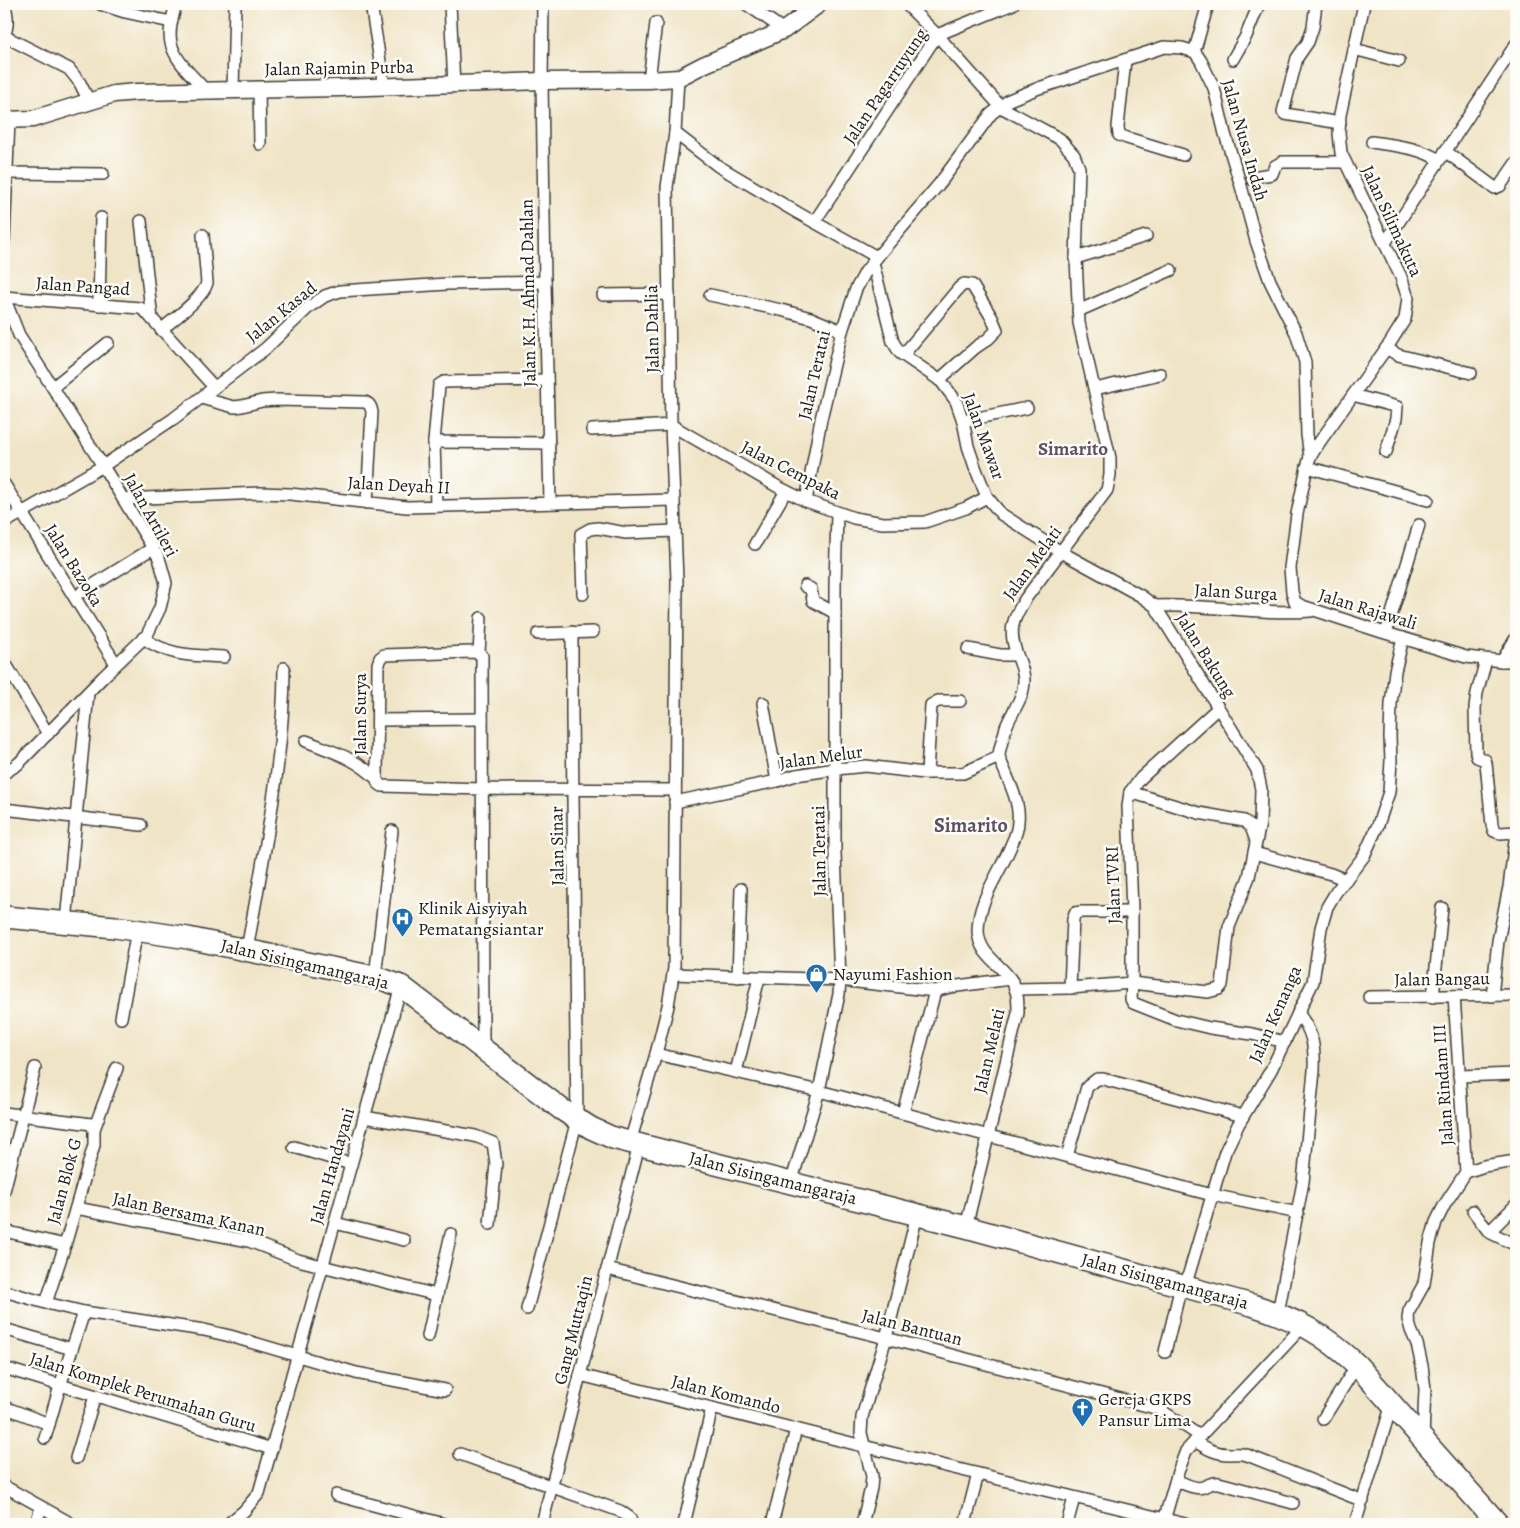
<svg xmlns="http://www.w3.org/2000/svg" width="1520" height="1528" font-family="Alegreya,serif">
	<rect width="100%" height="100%" fill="#fdfcf7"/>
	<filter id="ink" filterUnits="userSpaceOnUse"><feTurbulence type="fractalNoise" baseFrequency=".02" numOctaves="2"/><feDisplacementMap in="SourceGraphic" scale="10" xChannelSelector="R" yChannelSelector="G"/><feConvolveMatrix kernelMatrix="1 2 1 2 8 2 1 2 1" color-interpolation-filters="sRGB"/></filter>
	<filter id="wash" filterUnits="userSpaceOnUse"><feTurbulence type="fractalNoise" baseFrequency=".0096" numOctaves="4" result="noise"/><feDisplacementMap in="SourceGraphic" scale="20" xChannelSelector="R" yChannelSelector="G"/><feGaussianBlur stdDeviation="1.12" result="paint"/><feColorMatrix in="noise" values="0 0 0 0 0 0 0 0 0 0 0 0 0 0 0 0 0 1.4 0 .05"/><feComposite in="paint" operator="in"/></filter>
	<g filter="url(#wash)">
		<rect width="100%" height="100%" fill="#f0e4c6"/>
	</g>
	<g filter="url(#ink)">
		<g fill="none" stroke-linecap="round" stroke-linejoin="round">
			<defs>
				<g id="street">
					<path d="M 4,4 C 8,15 9,25 4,36"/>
					<polyline points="100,4 125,12 171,22"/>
					<path d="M 176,4 C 173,16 168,30 171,43 C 175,61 193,76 205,90"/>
					<polyline points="371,4 384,87"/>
					<polyline points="450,4 454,85"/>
					<polyline points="543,4 542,81 545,282 550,503"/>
					<polyline points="746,4 784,30"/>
					<path d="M 906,4 L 937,35 L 1001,107 L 1060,139 L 1074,155 L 1079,168 L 1076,258 L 1079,323 L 1110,458 L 1110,475 L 1107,490 L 1026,598 C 1012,620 1008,630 1017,655 C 1020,662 1024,673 1024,681 C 1024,698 1012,711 1006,727 C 1005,731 1004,736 1002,741 C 1001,746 999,751 999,756 C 1000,762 1004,768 1006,774 C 1012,788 1020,806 1018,821 C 1018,829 1015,837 1012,843 C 1001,872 978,899 978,931 C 979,956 1002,964 1013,983 C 1018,993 1018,1002 1018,1013 L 966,1227"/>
					<polyline points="1316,4 1313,27 1308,42 1297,58 1283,112 1285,114 1340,123"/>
					<polyline points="1364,4 1340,115 1339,133 1341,153 1401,277 1408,298 1405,319 1390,343 1321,440 1310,457 1307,467 1297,514 1290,568 1292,592 1295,602 1302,606 1382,632 1466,657 1502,661 1516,661"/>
					<polyline points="4,36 69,69 80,83 89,101"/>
					<polyline points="1196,46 1208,4"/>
					<polyline points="1354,49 1399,61"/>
					<polyline points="1233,59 1246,36 1259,4"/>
					<polyline points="1125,60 1118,127 1119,135 1127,138 1183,155"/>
					<polyline points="649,80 656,23"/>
					<polyline points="259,89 260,144"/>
					<polyline points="233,90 235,4"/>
					<polyline points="675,133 718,166 798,213 877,257"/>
					<path d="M 1372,142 C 1396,146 1418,147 1439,160"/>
					<polyline points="1445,151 1495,188 1500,186 1516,163"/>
					<polyline points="7,173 103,174"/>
					<polyline points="1252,179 1258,176 1272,174 1275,166 1282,162 1345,162"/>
					<polyline points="141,221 152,319"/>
					<polyline points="815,221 937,35 1013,4"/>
					<polyline points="4,240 9,120"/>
					<polyline points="1385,243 1516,44"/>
					<polyline points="1076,258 1146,236"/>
					<polyline points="873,263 893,342 900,353 941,381 956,401 963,421 968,446 975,467 987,497 1001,514 1061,552 1141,596 1155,606 1257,770 1261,789 1260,823 1249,877 1229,927 1222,985 1219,989 1208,992 1132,983 1131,999 1133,1003 1176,1020 1210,1028 1252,1034 1285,1042"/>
					<polyline points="603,295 669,294"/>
					<polyline points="710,295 781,310 811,318 842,331"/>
					<polyline points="99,305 101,218"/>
					<polyline points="1078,311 1171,270"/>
					<path d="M 161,330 C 174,319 203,298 207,283 L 203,235"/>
					<polyline points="1386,348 1398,355 1471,373"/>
					<polyline points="903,355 959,288 964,284 972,285 992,318 997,330 988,339 975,348 939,380"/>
					<polyline points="53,387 108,343"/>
					<polyline points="1095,389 1160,374"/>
					<polyline points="1353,395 1397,407 1396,419 1386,452"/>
					<path d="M 201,398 L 234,407 L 242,406 L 262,401 L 276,400 L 365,402 C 370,404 371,407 372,412 L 367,503"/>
					<polyline points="963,421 1027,408"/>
					<polyline points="592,430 671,425 780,488 806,501 854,518 883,523 925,522 966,508 987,497"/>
					<polyline points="434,442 549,443"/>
					<polyline points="1307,467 1428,500"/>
					<polyline points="4,484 116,664"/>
					<polyline points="123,499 260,493 290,494 407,507 674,500"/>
					<polyline points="806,501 821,419 842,331 856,289 866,271 877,257 940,183 991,114 1009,100 1039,88 1164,47 1182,48 1195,52 1201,61 1214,88 1225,134 1241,186 1256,241 1270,281 1296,333 1305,362 1307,435 1310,457"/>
					<polyline points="436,506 434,442 439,385 444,382 547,380"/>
					<polyline points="4,523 103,466 173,419 265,349 309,307 325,296 340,291 447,284 545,282"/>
					<polyline points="755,544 786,491"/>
					<polyline points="805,586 811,589 813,601 835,613"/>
					<polyline points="82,592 153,548"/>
					<polyline points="583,594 581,534 590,529 598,528 626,533 675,531"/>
					<path d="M 1155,606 C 1207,604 1259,615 1311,611"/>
					<polyline points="1386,633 1419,525"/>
					<polyline points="538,634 593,632"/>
					<path d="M 143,638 C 171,657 192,655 224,657"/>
					<polyline points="968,649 1000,655 1017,655"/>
					<polyline points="479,653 481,618"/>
					<polyline points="1486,660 1477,693 1475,708 1476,753 1477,757 1485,760 1486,763 1492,825 1494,831 1500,833 1516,832"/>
					<polyline points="4,661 48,734"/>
					<polyline points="1502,661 1516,638"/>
					<polyline points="763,703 777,781"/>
					<polyline points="378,720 482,719"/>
					<path d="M 306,741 C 335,753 354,757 377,779"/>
					<polyline points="4,773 18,764 103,677 147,635 160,608 166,583 159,558 103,466 19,335 4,297 140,308 145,311 214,387"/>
					<polyline points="927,773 931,705 938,701 960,701"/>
					<polyline points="1130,792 1199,813 1244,821 1251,827 1256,841"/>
					<polyline points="675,802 777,781 796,775 836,769 866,766 924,773 963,773 999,757"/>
					<polyline points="4,809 141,825"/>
					<polyline points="1254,853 1331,874 1346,880"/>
					<polyline points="66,922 88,693"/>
					<path d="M 247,950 C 263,857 284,763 284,668"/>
					<polyline points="673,974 840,980 935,991 950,987 1010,979"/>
					<polyline points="375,977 392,831"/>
					<polyline points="738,977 741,889"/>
					<polyline points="1070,988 1073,919 1075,913 1081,912 1132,912"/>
					<polyline points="1015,989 1070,988 1132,983 1132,911 1128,806 1130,792 1141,778 1218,708"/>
					<polyline points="1454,996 1466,1172"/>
					<polyline points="1492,996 1498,941 1509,887 1516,833"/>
					<polyline points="1369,997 1516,995"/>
					<polyline points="1433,997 1442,908"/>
					<polyline points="121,1018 137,930"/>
					<path d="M 483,1048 C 482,918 482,787 482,656 L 479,653 L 472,652 L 384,655 L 380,658 L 378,664 L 377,779 L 378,783 L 382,786 L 482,789 L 675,790"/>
					<polyline points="656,1054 819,1091 1212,1195 1298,1213"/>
					<polyline points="736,1072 759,978"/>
					<polyline points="1459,1076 1516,1074"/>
					<polyline points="4,1113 84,1123 91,1124 94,1129"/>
					<polyline points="903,1113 935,991"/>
					<polyline points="364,1117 475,1136 493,1143 496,1164 490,1224"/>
					<polyline points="630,1142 656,1054 668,1006 674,968 677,580 671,425 667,187 675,133 678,78"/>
					<polyline points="294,1147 351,1164"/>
					<polyline points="1067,1156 1087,1087 1097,1079 1103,1079 1243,1116"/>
					<polyline points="1466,1172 1484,1166 1516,1161"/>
					<polyline points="791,1183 819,1091 839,994 840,980 835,853 835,585 837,513"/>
					<polyline points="4,1191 35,1068"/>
					<polyline points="76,1208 249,1241 298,1260 437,1295 451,1234"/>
					<polyline points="1473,1211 1489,1232 1516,1245"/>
					<polyline points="335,1223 404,1240"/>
					<polyline points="4,1231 65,1245"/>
					<polyline points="1489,1232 1516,1205"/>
					<polyline points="607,1269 886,1338 1159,1409 1200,1436"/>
					<polyline points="1185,1287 1225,1152 1238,1125 1271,1070 1313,982 1321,928 1327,907 1336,892 1364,856 1378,825 1389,792 1391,761 1390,737 1391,704 1395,671 1403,638"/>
					<polyline points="4,1291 46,1303 84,1312 204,1330 230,1336 356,1373 445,1390"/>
					<polyline points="46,1303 65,1245 94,1145 94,1129 117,1068"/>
					<polyline points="527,1309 577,1120 572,715 572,632"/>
					<path d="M 1278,1313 L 1303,1182 L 1314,1071 C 1315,1047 1313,1032 1298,1013"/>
					<polyline points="4,1329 72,1349"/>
					<polyline points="428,1336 437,1295"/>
					<polyline points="1165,1352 1181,1286"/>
					<polyline points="4,1368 272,1449"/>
					<polyline points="580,1375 863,1446 1185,1524"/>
					<polyline points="4,1407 49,1424"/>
					<polyline points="1323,1419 1357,1365"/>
					<polyline points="45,1438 60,1386 84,1312"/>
					<polyline points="1423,1438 1425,1389 1422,1366 1417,1344 1411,1330 1408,1319 1409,1311 1424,1284 1430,1243 1436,1222 1445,1204 1466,1172"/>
					<path d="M 1195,1441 C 1207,1449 1216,1454 1230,1454 C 1236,1454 1240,1453 1247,1455 L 1363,1501"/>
					<polyline points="460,1454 620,1511 630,1518 631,1524"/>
					<polyline points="76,1458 95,1396"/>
					<path d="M 1176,1480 C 1183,1483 1195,1490 1203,1487 C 1209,1485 1211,1482 1219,1483 L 1293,1503"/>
					<polyline points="4,1486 72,1524"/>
					<polyline points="336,1495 444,1524"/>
					<polyline points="36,1524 41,1507"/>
					<polyline points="228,1524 244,1511 259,1493 401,986"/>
					<polyline points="542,1524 639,1145"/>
					<polyline points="684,1524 712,1408"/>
					<polyline points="772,1524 796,1429"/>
					<polyline points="862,1524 871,1488 872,1476 861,1433 862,1417 886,1338 917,1215"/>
					<polyline points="965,1524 978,1474"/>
					<polyline points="1067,1524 1074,1498"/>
					<polyline points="1163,1524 1178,1472 1186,1451 1304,1325"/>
					<polyline points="1355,1524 1392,1404"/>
				</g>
				<polyline id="secondary" points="4,120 33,119 114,94 137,92 340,88 542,81 649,80 678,78 703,65 784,30 819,4"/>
				<path id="highway" d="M 4,917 L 115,927 L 188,938 L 379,978 L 401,986 L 561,1109 L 591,1128 L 613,1138 L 966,1227 L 1252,1305 C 1296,1319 1323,1333 1357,1365 L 1498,1524"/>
			</defs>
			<use href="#street" stroke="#3c3a36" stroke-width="14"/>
			<use href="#secondary" stroke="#3c3a36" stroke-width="19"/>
			<use href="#highway" stroke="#3c3a36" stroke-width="24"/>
			<use href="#street" stroke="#fff" stroke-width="11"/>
			<use href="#secondary" stroke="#fff" stroke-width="16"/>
			<use href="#highway" stroke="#fff" stroke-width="21"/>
		</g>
	</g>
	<defs>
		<symbol id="hospital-pin" viewBox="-11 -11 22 30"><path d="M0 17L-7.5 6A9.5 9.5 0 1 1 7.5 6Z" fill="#1f6fb2" stroke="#fdfcf7"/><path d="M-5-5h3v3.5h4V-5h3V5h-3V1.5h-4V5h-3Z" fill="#fff"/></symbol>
		<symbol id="shop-pin" viewBox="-11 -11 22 30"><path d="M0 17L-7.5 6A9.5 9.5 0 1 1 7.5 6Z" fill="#1f6fb2" stroke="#fdfcf7"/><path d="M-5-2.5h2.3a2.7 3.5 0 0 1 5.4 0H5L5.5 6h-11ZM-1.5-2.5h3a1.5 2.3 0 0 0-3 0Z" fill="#fff"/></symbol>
		<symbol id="church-pin" viewBox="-11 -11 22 30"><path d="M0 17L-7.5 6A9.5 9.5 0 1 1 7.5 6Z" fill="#1f6fb2" stroke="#fdfcf7"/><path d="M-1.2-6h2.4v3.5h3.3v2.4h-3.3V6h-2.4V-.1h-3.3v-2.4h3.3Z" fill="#fff"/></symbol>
	</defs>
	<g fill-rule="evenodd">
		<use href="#hospital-pin" x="390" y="906" width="25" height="34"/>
		<use href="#shop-pin" x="804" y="962" width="25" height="34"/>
		<use href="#church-pin" x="1070" y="1396" width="25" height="34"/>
	</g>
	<g text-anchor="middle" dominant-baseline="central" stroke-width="5" stroke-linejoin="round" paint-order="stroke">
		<g font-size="18" fill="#1c1c1c" stroke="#fdfcf7">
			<text transform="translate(339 68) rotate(-1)">Jalan Rajamin Purba</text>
			<text transform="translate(885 86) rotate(-56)">Jalan Pagarruyung</text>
			<text transform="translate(1245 140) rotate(74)">Jalan Nusa Indah</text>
			<text transform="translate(1392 221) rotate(65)">Jalan Silimakuta</text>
			<text transform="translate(83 286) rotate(4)">Jalan Pangad</text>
			<text transform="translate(528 293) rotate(-91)">Jalan K.H. Ahmad Dahlan</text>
			<text transform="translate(281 312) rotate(-39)">Jalan Kasad</text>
			<text transform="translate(652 329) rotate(-91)">Jalan Dahlia</text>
			<text transform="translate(814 375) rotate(-77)">Jalan Teratai</text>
			<text transform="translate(984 436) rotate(70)">Jalan Mawar</text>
			<text transform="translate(791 470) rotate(27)">Jalan Cempaka</text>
			<text transform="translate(399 485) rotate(3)">Jalan Deyah II</text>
			<text transform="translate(151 515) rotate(61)">Jalan Artileri</text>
			<text transform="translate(1032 563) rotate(-54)">Jalan Melati</text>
			<text transform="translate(74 565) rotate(58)">Jalan Bazoka</text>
			<text transform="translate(1236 592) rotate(3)">Jalan Surga</text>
			<text transform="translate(1368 609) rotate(17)">Jalan Rajawali</text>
			<text transform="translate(1206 655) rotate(58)">Jalan Bakung</text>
			<text transform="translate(360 714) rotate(-90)">Jalan Surya</text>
			<text transform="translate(821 757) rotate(-8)">Jalan Melur</text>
			<text transform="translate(557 846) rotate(-91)">Jalan Sinar</text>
			<text transform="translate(819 851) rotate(-91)">Jalan Teratai</text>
			<text transform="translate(1113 885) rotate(-92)">Jalan TVRI</text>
			<text transform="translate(305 964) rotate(13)">Jalan Sisingamangaraja</text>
			<text transform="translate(1442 979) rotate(-1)">Jalan Bangau</text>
			<text transform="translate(1275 1014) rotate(-66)">Jalan Kenanga</text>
			<text transform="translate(989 1051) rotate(-77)">Jalan Melati</text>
			<text transform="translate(1443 1085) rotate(-94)">Jalan Rindam III</text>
			<text transform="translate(332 1166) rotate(-74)">Jalan Handayani</text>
			<text transform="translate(773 1178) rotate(14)">Jalan Sisingamangaraja</text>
			<text transform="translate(64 1181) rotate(-75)">Jalan Blok G</text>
			<text transform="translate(189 1214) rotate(12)">Jalan Bersama Kanan</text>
			<text transform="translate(1165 1281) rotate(15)">Jalan Sisingamangaraja</text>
			<text transform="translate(912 1327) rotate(14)">Jalan Bantuan</text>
			<text transform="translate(573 1330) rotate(-76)">Gang Muttaqin</text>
			<text transform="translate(143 1392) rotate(17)">Jalan Komplek Perumahan Guru</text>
			<text transform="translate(726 1394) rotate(14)">Jalan Komando</text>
		</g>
		<g font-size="18" fill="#1c1c1c" stroke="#fdfcf7" text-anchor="start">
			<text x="418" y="908">Klinik Aisyiyah<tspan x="418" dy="21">Pematangsiantar</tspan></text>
			<text x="833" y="974">Nayumi Fashion</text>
			<text x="1098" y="1399">Gereja GKPS<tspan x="1098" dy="21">Pansur Lima</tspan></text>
		</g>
		<g font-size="19" font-weight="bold" fill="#5c5062" stroke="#fdfcf7">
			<text x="1073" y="449">Simarito</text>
		</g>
		<g font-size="20" font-weight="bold" fill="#5c5062" stroke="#fdfcf7">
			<text x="971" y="825">Simarito</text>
		</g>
	</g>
	<rect width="1520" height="1528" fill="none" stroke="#fdfcf7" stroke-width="20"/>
</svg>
